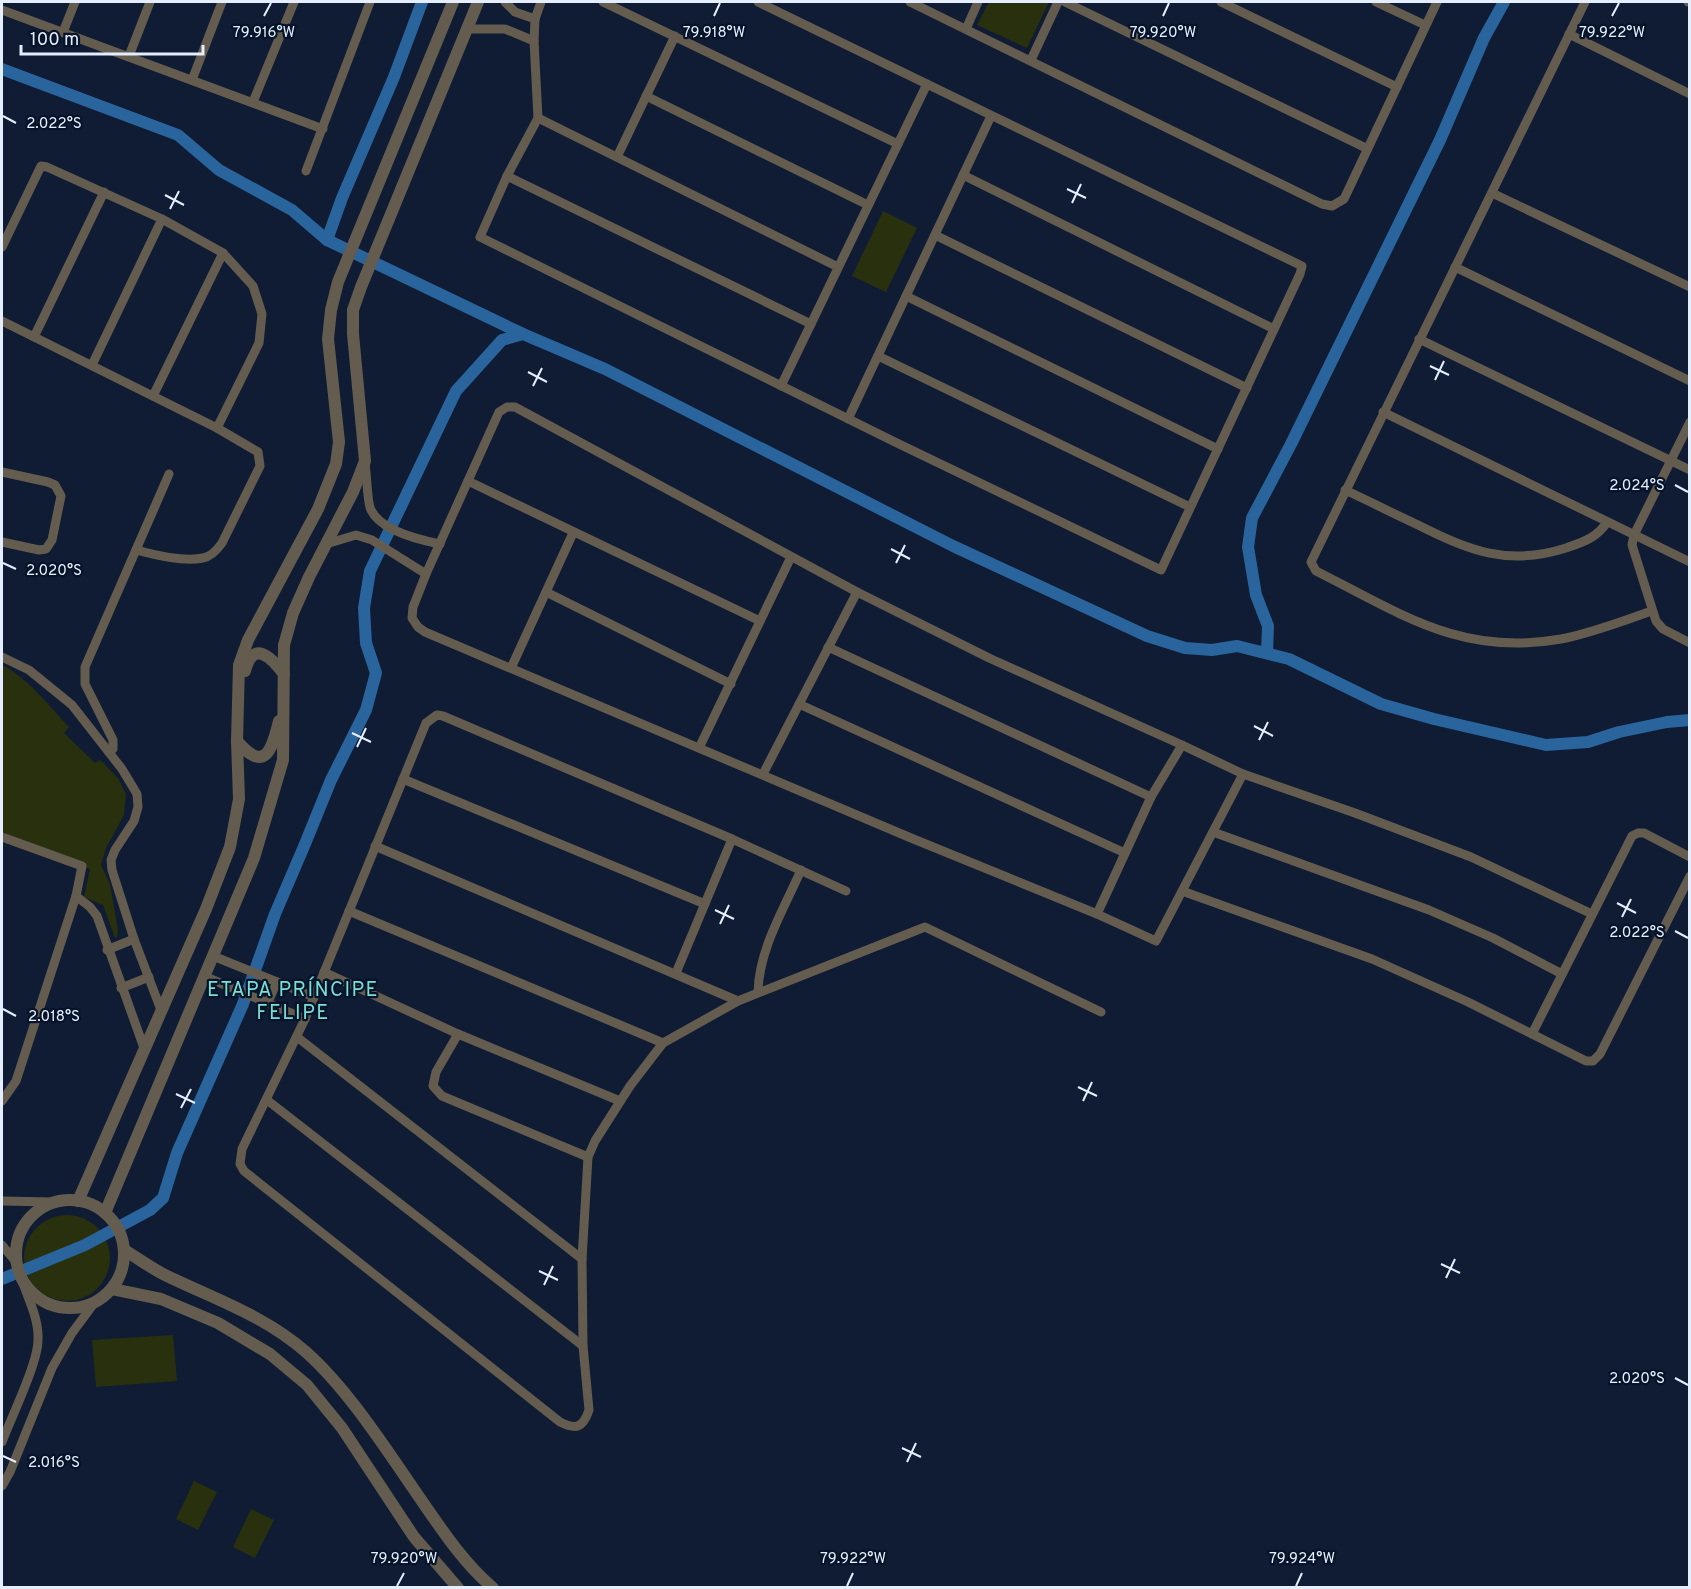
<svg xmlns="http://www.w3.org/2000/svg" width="1691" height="1589" font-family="Overpass,sans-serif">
	<rect width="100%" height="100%" fill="#0f1c34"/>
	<g fill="#28300d">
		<polygon points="989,2 1049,2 1027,48 977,25"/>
		<polygon points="883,211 917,228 886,292 852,276"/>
		<path d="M 2,665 C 28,678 49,706 69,727 L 64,733 L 95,763 L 100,760 L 118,778 L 126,794 L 124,815 L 106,848 L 101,865 L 110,884 L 118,930 L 117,937 L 115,938 L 103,905 L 84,897 L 90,869 L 2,835 Z"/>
		<circle cx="67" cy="1258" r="43"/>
		<polygon points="173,1335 177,1381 96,1387 92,1340"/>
		<polygon points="194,1481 217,1492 198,1530 176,1519"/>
		<polygon points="251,1509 274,1520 255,1558 233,1547"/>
	</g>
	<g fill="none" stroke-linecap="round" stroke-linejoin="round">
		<g stroke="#29649d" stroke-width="12">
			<polyline points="2,69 178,135 219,170 292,210 327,240 523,334"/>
			<polyline points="327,240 342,198 394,77 422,2"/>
			<polyline points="1267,653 1268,626 1256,595 1248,547 1252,518 1291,444 1440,140 1484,38 1504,2"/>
			<polyline points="2,1279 85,1245 150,1210 163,1198 177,1153 243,1004 275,914 305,844 331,780 366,710 376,673 366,643 364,608 370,571 456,391 502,340 523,334 605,369 953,546 1147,636 1185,648 1212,650 1237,646 1289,659 1381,704 1434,719 1546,745 1588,742 1619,732 1667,722 1690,720"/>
		</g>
		<g stroke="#645c4f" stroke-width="9">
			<polyline points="505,2 515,12 535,19"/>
			<polyline points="541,2 535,19 534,41 538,118 507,176 480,237 899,444 1161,570 1300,274 1302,266 758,2"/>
			<polyline points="603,2 898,144"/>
			<polyline points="910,2 1322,204 1332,206 1344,199 1437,2"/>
			<polyline points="1065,2 1366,148"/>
			<polyline points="1221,2 1397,87"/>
			<polyline points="1376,2 1425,25"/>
			<path d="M 1585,2 L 1311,562 L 1316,571 C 1400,613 1461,657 1561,639 C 1592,633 1622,621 1652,611"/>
			<polyline points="1688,2 1690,2"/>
			<polyline points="2,10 323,129"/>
			<polyline points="467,29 505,29 534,41"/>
			<polyline points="966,29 978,2"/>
			<polyline points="63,32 75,2"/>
			<polyline points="1569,34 1690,94"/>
			<polyline points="129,56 150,2"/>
			<polyline points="1031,60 1058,2"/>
			<polyline points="192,80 222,2"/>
			<polyline points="646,96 868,205"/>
			<polyline points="253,102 294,2"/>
			<polyline points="538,118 838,267"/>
			<polyline points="617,157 675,36"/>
			<polyline points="306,171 370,2"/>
			<polyline points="963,175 1274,329"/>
			<polyline points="507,176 811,324"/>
			<polyline points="1492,193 1690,287"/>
			<polyline points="935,235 1247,388"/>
			<polyline points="2,247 41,166 47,167 162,219 223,253 253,286 262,314 259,343 217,428"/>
			<polyline points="1455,267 1690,381"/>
			<polyline points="906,296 1218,449"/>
			<path d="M 2,321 L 217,428 L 258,452 L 260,466 L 222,543 C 217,550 211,557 203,558 C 183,562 155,555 136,550"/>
			<polyline points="34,337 104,192"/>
			<polyline points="1419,339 1690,470"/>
			<polyline points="878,356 1190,507"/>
			<polyline points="92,365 162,219"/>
			<polyline points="781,386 927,84"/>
			<polyline points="153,396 223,253"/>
			<polygon points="507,407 515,407 857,592 989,658 1182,745 1151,797 1097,914 911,838 425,632 418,627 412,618 413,607 426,574 499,412"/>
			<polyline points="1383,412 1690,562"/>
			<polyline points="848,419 991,116"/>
			<polyline points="1690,422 1634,535 1632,545 1656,621 1663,629 1690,643"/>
			<path d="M 365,464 C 367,474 367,503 371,510 C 381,531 420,540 440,544"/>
			<polyline points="2,472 48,482 55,485 61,496 52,540 46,549 39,550 2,542"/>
			<polyline points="468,481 760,621"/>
			<path d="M 1345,490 C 1369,501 1392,513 1416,524 C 1468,550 1507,567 1566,548 C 1583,542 1597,538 1607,522"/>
			<polyline points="326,544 356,535 372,540 426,574"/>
			<polyline points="546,592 731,684"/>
			<polyline points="828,647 1151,797"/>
			<polyline points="2,657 29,670 72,705 122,769 137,794 138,807 134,821 115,850 111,860 112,870 134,939 161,1010"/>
			<polyline points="511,668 573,533"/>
			<polyline points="799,704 1125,853"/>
			<polyline points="699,748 791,557"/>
			<polyline points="109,752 113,749 113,740 85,684 85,667 169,474"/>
			<polyline points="763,774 857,592"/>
			<polyline points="1243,774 1355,813 1471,857 1592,914"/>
			<polyline points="403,779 705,904"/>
			<polyline points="1213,832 1429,910 1493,938 1562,974"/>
			<polyline points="2,837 82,866 76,896 16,1081 2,1101"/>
			<polyline points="375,846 738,1001"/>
			<path d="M 846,891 L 732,839 L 443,716 L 437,715 L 426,723 L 305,1019 L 242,1149 L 240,1164 L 244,1171 L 560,1422 C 576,1430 583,1428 589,1410 L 583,1346 L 582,1259 L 588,1157 L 595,1141 L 630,1086 L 663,1043 L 738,1001 L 925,927 L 1101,1012"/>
			<polyline points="1182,891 1372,959 1468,1002 1586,1061 1593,1061 1600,1054 1690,876"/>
			<polyline points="76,896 90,907 97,916 144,1048"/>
			<polyline points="349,911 663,1043"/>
			<polyline points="1097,914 1156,941 1243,774 1182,745"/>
			<polyline points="107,950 134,939"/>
			<polyline points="213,956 314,997"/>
			<polyline points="324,972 458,1034 620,1101"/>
			<polyline points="676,973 732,839"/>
			<polyline points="206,977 305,1019"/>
			<polyline points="121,988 149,977"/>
			<path d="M 758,992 C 759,949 784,909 801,870"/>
			<polyline points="268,1002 277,982"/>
			<polyline points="458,1034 436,1072 433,1086 442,1096 588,1157"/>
			<polyline points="1532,1034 1632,836 1638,833 1644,833 1690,857"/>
			<polyline points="297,1037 582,1259"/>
			<polyline points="267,1100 583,1346"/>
			<polyline points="2,1201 54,1202"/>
			<polyline points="2,1245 16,1262"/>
			<path d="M 2,1442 C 11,1418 38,1363 38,1340 C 39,1320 29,1300 22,1281"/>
			<polyline points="2,1486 10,1472 52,1368 72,1333 95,1302"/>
		</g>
		<g stroke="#645c4f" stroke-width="12">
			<path d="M 245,671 C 253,639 271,657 284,674"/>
			<path d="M 237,741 C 265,774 272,750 279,721"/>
			<circle cx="70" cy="1254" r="54"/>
			<polyline points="78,1201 206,909 230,847 239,799 237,741 239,665 248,640 318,509 336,464 339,442 328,339 331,310 338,282 453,2"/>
			<polyline points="105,1213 254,858 283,760 284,645 293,613 309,577 353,492 365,461 353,334 353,310 361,287 478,2"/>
			<path d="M 124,1250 C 138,1258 152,1269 167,1276 C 215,1299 265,1316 306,1352 C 351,1392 391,1457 426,1507 C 446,1536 466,1565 493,1588"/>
			<polyline points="112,1289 161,1299 218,1323 270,1354 307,1385 342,1428 414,1537 458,1588"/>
		</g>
	</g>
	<path fill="none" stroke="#e4eeff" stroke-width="2" d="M 264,16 L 271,3M 714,16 L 720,3M 1163,16 L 1169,3M 1612,16 L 1619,3M 3,116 L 16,123M 1067,189 L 1086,198M 165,195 L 184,205M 1072,203 L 1081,184M 170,209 L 179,191M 1430,366 L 1449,375M 528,372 L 547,382M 1435,380 L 1444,361M 533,386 L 542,368M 1675,485 L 1688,492M 891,549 L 910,559M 3,563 L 16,569M 896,563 L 905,545M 1254,726 L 1273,736M 352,733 L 371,742M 1259,740 L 1268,722M 357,747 L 366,728M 1617,903 L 1636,913M 715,910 L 734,919M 1622,917 L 1631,899M 720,924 L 729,905M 1675,931 L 1688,938M 3,1009 L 16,1016M 1078,1087 L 1097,1096M 176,1094 L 195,1103M 1083,1101 L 1092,1082M 181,1108 L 191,1089M 1441,1264 L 1460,1273M 539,1271 L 558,1280M 1446,1278 L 1455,1259M 544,1285 L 553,1266M 1675,1378 L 1688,1385M 902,1448 L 921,1457M 3,1456 L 16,1462M 907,1462 L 916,1443M 397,1586 L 404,1573M 847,1586 L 853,1573M 1296,1586 L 1302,1573"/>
	<g text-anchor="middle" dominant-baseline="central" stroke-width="4.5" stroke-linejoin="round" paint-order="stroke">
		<g font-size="20" letter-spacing="1.5" fill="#77e0d5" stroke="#061329">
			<text x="293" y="991">ETAPA PRÍNCIPE<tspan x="293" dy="23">FELIPE</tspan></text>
		</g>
	</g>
	<g font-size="15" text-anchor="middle" fill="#e4eeff" stroke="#061329" stroke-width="4.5" stroke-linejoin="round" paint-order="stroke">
		<text x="264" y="37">79.916°W</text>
		<text x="714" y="37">79.918°W</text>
		<text x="1163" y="37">79.920°W</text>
		<text x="1612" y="37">79.922°W</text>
		<text x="54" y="128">2.022°S</text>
		<text x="1637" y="490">2.024°S</text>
		<text x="54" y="575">2.020°S</text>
		<text x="1637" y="937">2.022°S</text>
		<text x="54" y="1021">2.018°S</text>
		<text x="1637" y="1383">2.020°S</text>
		<text x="54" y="1467">2.016°S</text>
		<text x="404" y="1563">79.920°W</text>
		<text x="853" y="1563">79.922°W</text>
		<text x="1302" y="1563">79.924°W</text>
	</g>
	<rect width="1691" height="1589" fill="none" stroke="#e4eeff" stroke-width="6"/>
	<path d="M21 45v9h182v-9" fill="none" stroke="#e4eeff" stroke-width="3"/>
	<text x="30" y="45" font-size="18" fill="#e4eeff" stroke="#061329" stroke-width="4.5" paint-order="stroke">100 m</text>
</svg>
